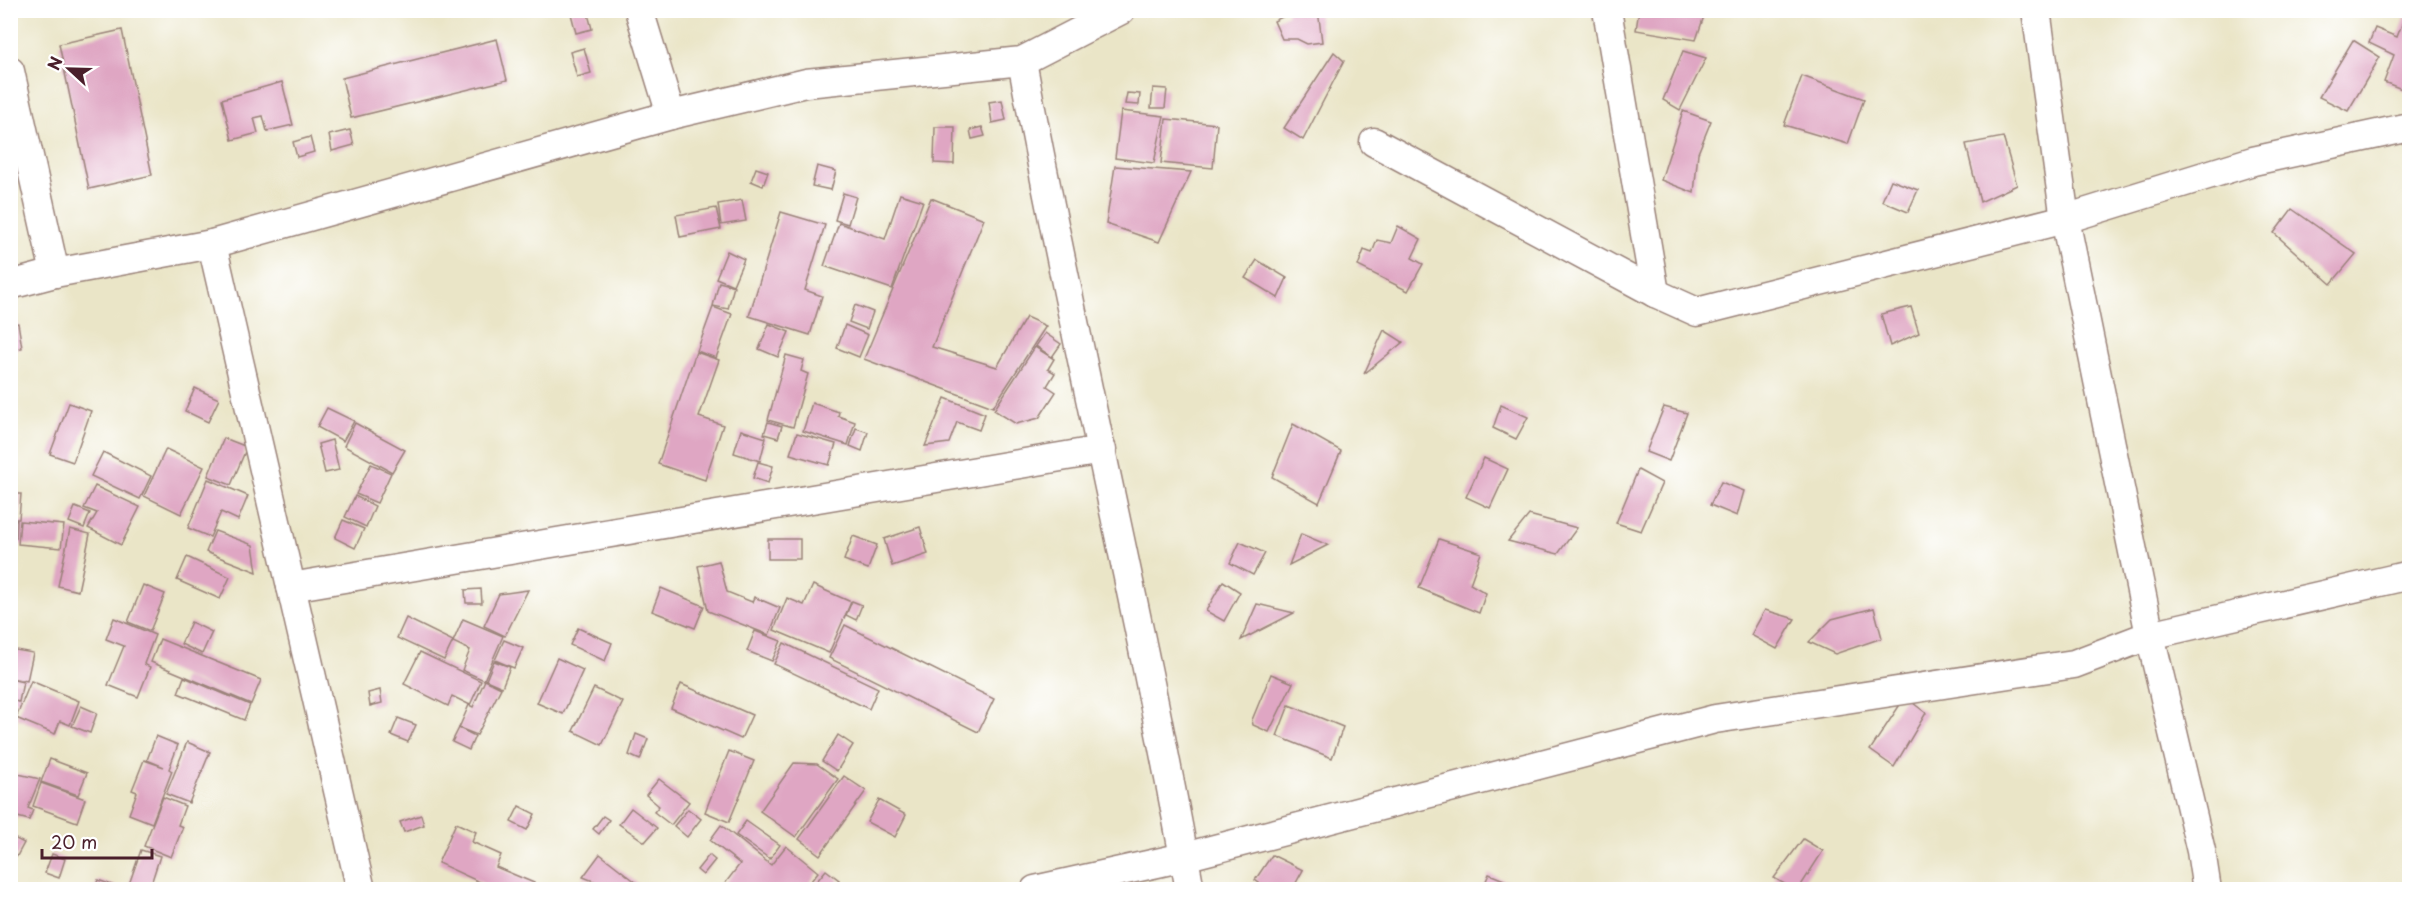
<svg xmlns="http://www.w3.org/2000/svg" width="2420" height="900" font-family="'Playpen Sans',sans-serif">
	<rect width="100%" height="100%" fill="#fff"/>
	<filter id="ink" filterUnits="userSpaceOnUse"><feTurbulence type="fractalNoise" baseFrequency=".0167" numOctaves="2"/><feDisplacementMap in="SourceGraphic" scale="12" xChannelSelector="R" yChannelSelector="G"/><feConvolveMatrix kernelMatrix="1 2 1 2 8 2 1 2 1" color-interpolation-filters="sRGB"/></filter>
	<filter id="wash" filterUnits="userSpaceOnUse"><feTurbulence type="fractalNoise" baseFrequency=".008" numOctaves="4" result="noise"/><feDisplacementMap in="SourceGraphic" scale="24" xChannelSelector="R" yChannelSelector="G"/><feGaussianBlur stdDeviation="1.35" result="paint"/><feColorMatrix in="noise" values="0 0 0 0 0 0 0 0 0 0 0 0 0 0 0 0 0 1.4 0 .05"/><feComposite in="paint" operator="in"/></filter>
	<g filter="url(#wash)">
		<rect width="100%" height="100%" fill="#eae5c7"/>
		<g id="blocks">
			<g fill="#dfa6c3">
				<polygon points="570,10 587,10 592,29 576,33"/>
				<polygon points="1288,10 1318,10 1322,42 1307,44 1297,39 1282,39 1274,21 1288,14"/>
				<polygon points="1639,10 1706,10 1696,40 1636,30"/>
				<polygon points="1900,10 1932,10 1932,17 1900,12"/>
				<polygon points="2405,16 2409,18 2409,92 2384,82 2394,55 2369,43 2375,28 2397,37"/>
				<polygon points="122,30 152,175 89,189 59,44"/>
				<polygon points="497,39 507,80 351,118 342,78"/>
				<polygon points="2353,40 2380,57 2348,111 2319,97"/>
				<polygon points="584,48 591,73 577,77 570,52"/>
				<polygon points="1683,51 1706,58 1680,110 1663,100"/>
				<polygon points="1334,52 1344,61 1303,140 1284,128"/>
				<polygon points="1802,76 1864,99 1848,144 1784,125"/>
				<polygon points="282,82 293,125 267,131 263,116 254,118 258,133 232,140 222,99"/>
				<polygon points="1153,88 1167,89 1165,108 1151,108"/>
				<polygon points="1127,93 1140,94 1139,105 1125,104"/>
				<polygon points="1002,100 1006,120 992,123 989,102"/>
				<polygon points="1121,111 1164,116 1154,163 1115,158"/>
				<polygon points="1683,111 1711,121 1698,153 1694,193 1661,180"/>
				<polygon points="1166,119 1217,124 1213,168 1161,163"/>
				<polygon points="935,127 955,127 954,164 934,163"/>
				<polygon points="982,127 985,136 972,139 970,130"/>
				<polygon points="350,130 354,145 332,151 329,135"/>
				<polygon points="310,137 314,152 297,157 293,142"/>
				<polygon points="2003,137 2017,185 1980,202 1966,144"/>
				<polygon points="817,166 836,171 831,190 812,186"/>
				<polygon points="1115,166 1191,172 1159,242 1106,224"/>
				<polygon points="756,168 768,172 763,186 751,181"/>
				<polygon points="1891,180 1918,190 1908,212 1882,201"/>
				<polygon points="843,193 856,197 848,224 835,220"/>
				<polygon points="900,194 923,201 892,289 824,266 839,223 885,239"/>
				<polygon points="931,198 984,219 932,347 997,367 1026,317 1046,326 993,407 864,359"/>
				<polygon points="742,200 746,221 721,225 718,204"/>
				<polygon points="716,208 721,229 680,237 676,215"/>
				<polygon points="2292,209 2356,254 2331,284 2274,233"/>
				<polygon points="781,212 825,225 805,290 822,296 810,335 749,316"/>
				<polygon points="1398,226 1421,239 1412,258 1423,264 1408,291 1358,266 1364,250 1372,253 1377,240 1391,243"/>
				<polygon points="727,251 744,259 733,285 716,278"/>
				<polygon points="1257,260 1287,278 1278,298 1245,278"/>
				<polygon points="719,282 734,286 728,309 713,306"/>
				<polygon points="855,305 873,312 867,329 849,322"/>
				<polygon points="713,307 732,314 716,358 697,351"/>
				<polygon points="1911,307 1919,333 1890,346 1881,314"/>
				<polygon points="18,323 22,348 10,350 10,324"/>
				<polygon points="769,324 789,332 778,357 759,349"/>
				<polygon points="845,325 868,335 859,357 837,348"/>
				<polygon points="1384,330 1403,342 1364,374"/>
				<polygon points="1045,333 1061,344 1052,357 1036,346"/>
				<polygon points="1035,347 1054,359 1048,369 1055,373 1047,386 1056,392 1039,418 1016,424 994,410"/>
				<polygon points="696,352 719,360 699,417 723,425 705,480 658,464"/>
				<polygon points="786,355 804,360 801,371 808,374 793,427 768,420"/>
				<polygon points="195,388 219,399 208,422 185,411"/>
				<polygon points="945,398 985,414 979,430 957,422 949,443 925,446"/>
				<polygon points="69,403 91,411 73,462 50,454"/>
				<polygon points="812,403 839,412 838,416 855,422 848,445 803,431"/>
				<polygon points="1501,405 1528,417 1516,439 1493,428"/>
				<polygon points="1664,407 1687,413 1669,461 1646,452"/>
				<polygon points="327,408 354,421 343,441 317,427"/>
				<polygon points="768,422 782,426 778,438 764,434"/>
				<polygon points="355,423 405,450 392,472 344,446"/>
				<polygon points="1293,424 1341,451 1319,503 1272,477"/>
				<polygon points="856,428 868,432 862,451 850,446"/>
				<polygon points="741,430 766,438 760,461 734,453"/>
				<polygon points="797,433 836,444 829,465 790,454"/>
				<polygon points="224,438 247,447 231,485 208,476"/>
				<polygon points="332,440 339,470 325,473 318,444"/>
				<polygon points="166,449 204,467 181,514 144,496"/>
				<polygon points="103,452 151,476 140,499 91,476"/>
				<polygon points="1484,458 1508,469 1490,508 1466,497"/>
				<polygon points="758,462 773,466 768,483 753,478"/>
				<polygon points="371,464 391,473 377,503 356,494"/>
				<polygon points="1638,470 1662,483 1641,531 1616,523"/>
				<polygon points="208,479 248,496 238,520 221,512 210,537 188,528"/>
				<polygon points="1721,482 1744,491 1737,516 1710,505"/>
				<polygon points="95,486 140,507 121,545 88,528 97,513 84,508"/>
				<polygon points="10,494 21,494 19,519 10,519"/>
				<polygon points="355,496 375,506 366,527 345,517"/>
				<polygon points="75,507 90,513 84,528 69,522"/>
				<polygon points="1529,515 1577,528 1558,554 1508,541"/>
				<polygon points="10,520 17,520 16,538 10,537"/>
				<polygon points="343,520 364,529 355,548 335,538"/>
				<polygon points="20,521 64,525 61,548 18,544"/>
				<polygon points="920,527 928,554 892,566 884,539"/>
				<polygon points="70,529 90,534 78,591 58,586"/>
				<polygon points="215,531 253,545 257,572 206,552"/>
				<polygon points="1301,534 1328,545 1289,565"/>
				<polygon points="853,536 877,545 868,569 844,560"/>
				<rect x="768" y="539" width="32" height="20"/>
				<polygon points="1439,539 1481,553 1470,584 1486,593 1479,613 1419,588"/>
				<polygon points="1240,542 1265,553 1253,575 1230,563"/>
				<polygon points="187,557 230,577 220,599 177,580"/>
				<polygon points="719,561 727,592 752,602 754,597 780,608 769,635 708,611 698,566"/>
				<polygon points="1223,581 1240,592 1224,621 1206,611"/>
				<polygon points="143,585 165,594 150,631 128,622"/>
				<polygon points="813,585 851,602 829,653 774,630 787,598 804,605"/>
				<polygon points="661,588 704,606 695,628 652,611"/>
				<polygon points="481,589 482,603 466,603 465,590"/>
				<polygon points="528,590 505,636 484,626 499,594"/>
				<polygon points="852,601 862,605 856,620 846,615"/>
				<polygon points="1257,604 1294,613 1241,640"/>
				<polygon points="1874,608 1882,638 1835,654 1809,642 1832,619"/>
				<polygon points="1765,610 1795,619 1777,649 1751,635"/>
				<polygon points="114,618 155,635 144,664 150,667 138,697 108,685 124,646 106,639"/>
				<polygon points="406,618 453,641 444,660 397,638"/>
				<polygon points="463,619 503,636 484,680 462,670 470,650 453,642"/>
				<polygon points="191,622 212,632 202,654 181,644"/>
				<polygon points="845,625 994,699 978,732 829,658"/>
				<polygon points="578,628 612,643 605,661 570,645"/>
				<polygon points="755,631 781,641 772,661 747,651"/>
				<polygon points="160,639 261,680 251,704 151,662"/>
				<polygon points="504,640 523,648 514,668 495,660"/>
				<polygon points="784,643 878,688 869,709 774,664"/>
				<polygon points="10,649 33,653 27,681 10,678"/>
				<polygon points="420,652 481,681 470,705 452,696 448,706 404,684"/>
				<polygon points="557,658 583,670 563,714 537,703"/>
				<polygon points="494,661 510,667 502,687 486,680"/>
				<polygon points="1271,674 1293,683 1269,732 1253,725 1252,720"/>
				<polygon points="184,677 250,705 244,720 178,693"/>
				<polygon points="10,679 23,682 19,702 10,700"/>
				<polygon points="485,680 501,688 477,735 459,728 469,705 473,707"/>
				<polygon points="31,681 79,701 70,725 60,721 55,734 16,718"/>
				<polygon points="681,684 752,715 741,739 671,708"/>
				<polygon points="594,688 623,702 602,745 573,731"/>
				<polygon points="380,690 382,703 370,706 368,693"/>
				<polygon points="1905,697 1926,713 1894,767 1870,750"/>
				<polygon points="1289,705 1343,727 1332,758 1277,736"/>
				<polygon points="81,706 97,713 90,733 72,726"/>
				<polygon points="398,718 416,725 408,742 391,735"/>
				<polygon points="459,728 475,736 469,750 452,742"/>
				<polygon points="636,734 648,739 640,760 629,755"/>
				<polygon points="838,735 853,745 837,771 822,761"/>
				<polygon points="156,736 178,745 169,769 172,771 152,823 129,814 137,792 132,790 144,760 164,767 147,760"/>
				<polygon points="187,742 210,752 189,803 166,794"/>
				<polygon points="729,751 754,761 729,822 705,812"/>
				<polygon points="10,759 15,760 13,770 10,770"/>
				<polygon points="50,759 87,773 78,795 41,782"/>
				<polygon points="794,763 817,764 838,779 796,837 760,811"/>
				<polygon points="10,772 40,779 28,808 33,810 29,820 10,815"/>
				<polygon points="844,776 866,791 820,855 799,839"/>
				<polygon points="659,779 689,802 671,825 654,812 659,806 646,795"/>
				<polygon points="41,783 85,799 77,822 33,806"/>
				<polygon points="163,797 185,806 178,825 183,827 171,857 144,846"/>
				<polygon points="879,800 906,815 895,837 867,822"/>
				<polygon points="519,806 535,814 527,830 511,822"/>
				<polygon points="631,808 657,828 645,842 619,824"/>
				<polygon points="688,809 701,819 687,837 674,826"/>
				<polygon points="421,815 424,825 404,832 400,822"/>
				<polygon points="603,816 609,820 599,834 593,829"/>
				<polygon points="746,821 780,845 770,859 736,835"/>
				<polygon points="456,823 476,832 472,842 501,855 496,867 534,883 532,890 497,890 438,863"/>
				<polygon points="721,825 771,865 786,846 818,872 804,890 720,890 740,864 710,840"/>
				<polygon points="10,836 24,843 17,856 10,853"/>
				<polygon points="1803,839 1823,851 1798,890 1795,890 1774,878"/>
				<polygon points="141,850 160,856 149,890 127,890"/>
				<polygon points="52,854 65,859 59,878 45,873"/>
				<polygon points="600,854 646,890 592,890 596,882 583,877"/>
				<polygon points="709,855 715,860 703,875 697,870"/>
				<polygon points="1272,855 1303,870 1292,890 1269,890 1255,880"/>
				<polygon points="826,870 839,880 831,890 815,890 812,887"/>
				<polygon points="1489,874 1514,884 1511,890 1482,890"/>
				<polygon points="98,880 123,889 123,890 94,890"/>
				<polygon points="298,883 310,886 309,890 297,890"/>
			</g>
		</g>
	</g>
	<g filter="url(#ink)">
		<use href="#blocks" fill-opacity="0" stroke="#9a8279" stroke-width="1.5"/>
		<g fill="none" stroke-linecap="round" stroke-linejoin="round">
			<defs>
				<g id="minor">
					<polyline points="639,10 671,115"/>
					<polyline points="1607,10 1655,293"/>
					<polyline points="2036,10 2065,219 2150,635 2201,851 2207,890"/>
					<path d="M 1022,61 C 1073,338 1140,612 1190,890"/>
					<polyline points="10,71 55,273"/>
					<polyline points="1374,142 1655,293 1697,312 2065,219 2253,161 2410,127"/>
					<polyline points="212,244 361,890"/>
					<polyline points="10,285 55,273 212,244 671,115 806,83 1022,61 1121,10"/>
					<polyline points="291,587 1102,450"/>
					<polyline points="1035,890 1184,857 1715,719 2074,664 2150,635 2410,575"/>
				</g>
			</defs>
			<use href="#minor" stroke="#9a8279" stroke-width="31"/>
			<use href="#minor" stroke="#fff" stroke-width="28"/>
		</g>
	</g>
	<rect width="2420" height="900" fill="none" stroke="#fff" stroke-width="36"/>
	<g transform="translate(69 69) rotate(292)" stroke="#ffffff" stroke-width="4.5" paint-order="stroke">
	<path d="M0-4.5L10 22L0 15L-10 22Z" fill="#4a1f2b"/>
	<text y="-9" font-size="16" font-weight="bold" text-anchor="middle" fill="#4a1f2b">N</text>
	</g>
	<path d="M42 849v9h110v-9" fill="none" stroke="#4a1f2b" stroke-width="3"/>
	<text x="51" y="849" font-size="18" fill="#4a1f2b" stroke="#ffffff" stroke-width="4.5" paint-order="stroke">20 m</text>
</svg>
